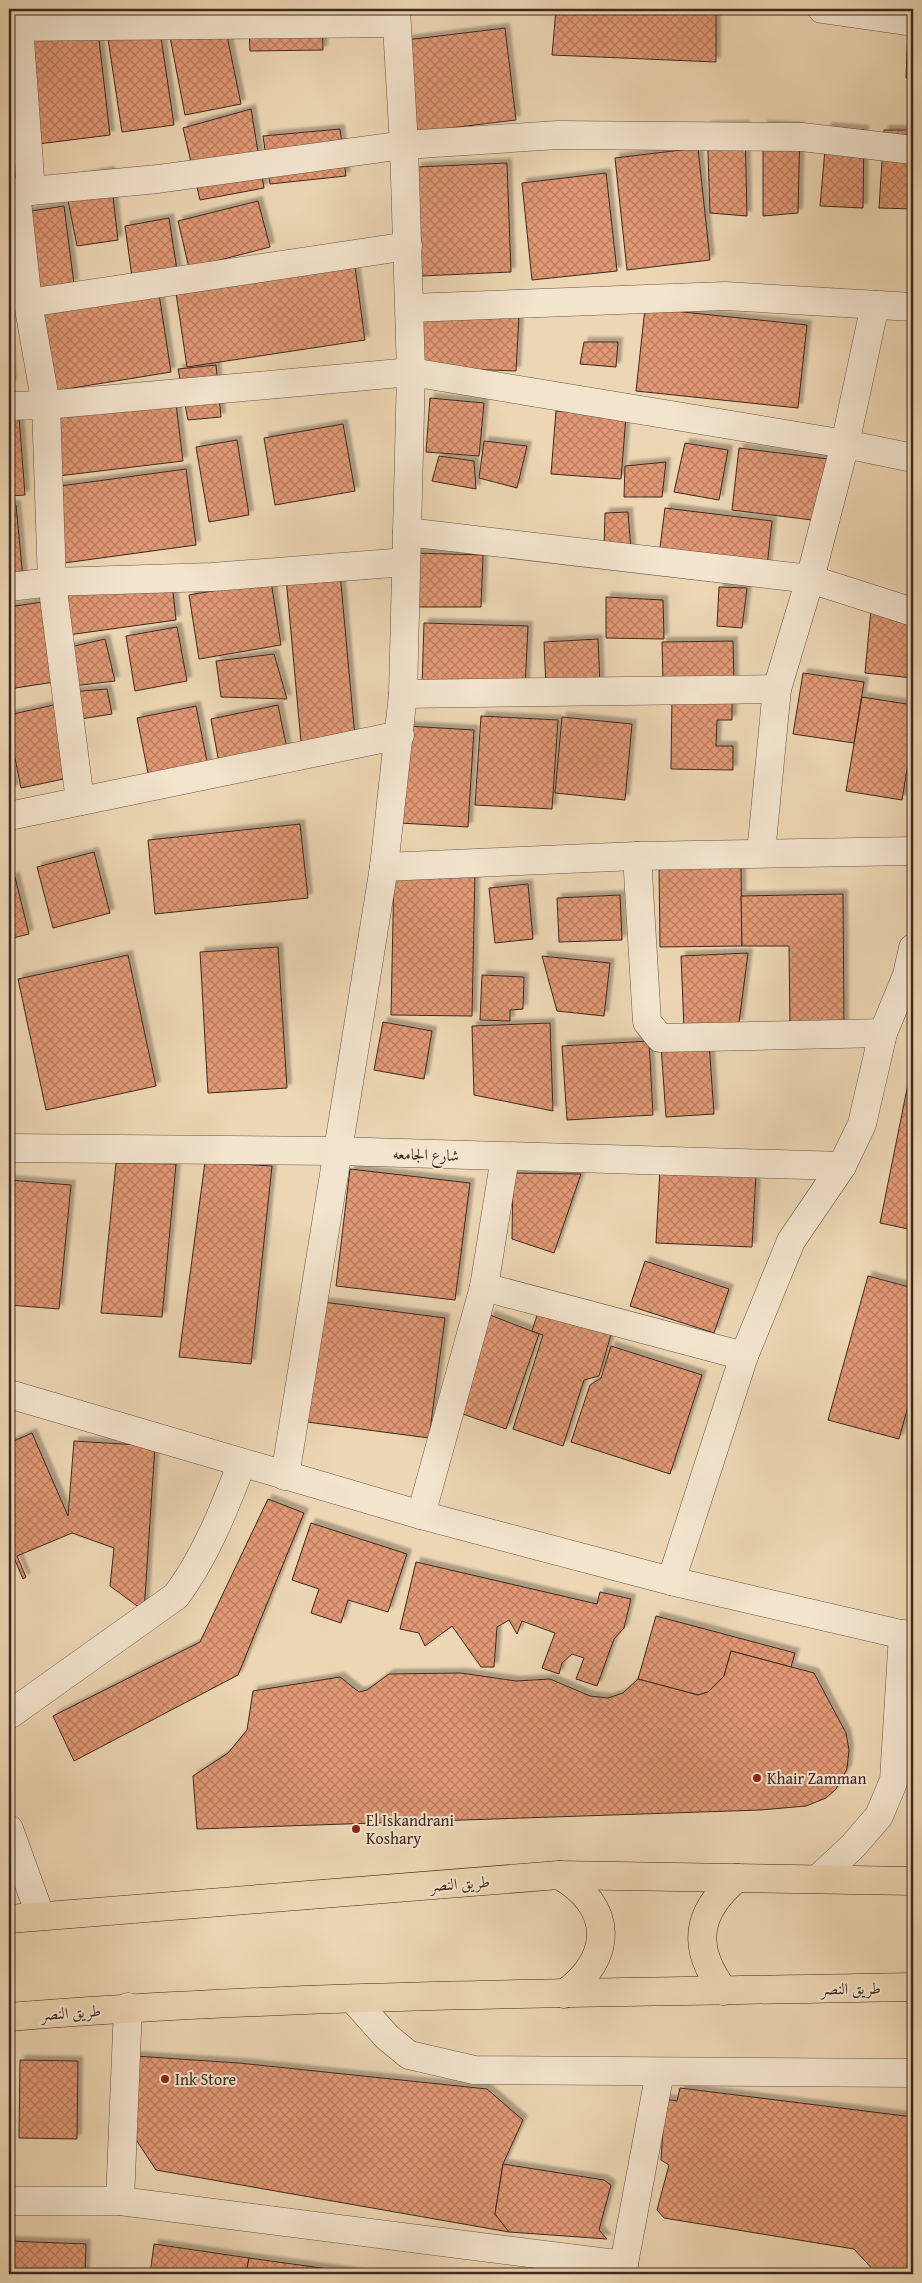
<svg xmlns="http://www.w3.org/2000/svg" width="922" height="2283" font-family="'Gentium Book Plus',Amiri,serif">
	<defs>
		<pattern id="building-cross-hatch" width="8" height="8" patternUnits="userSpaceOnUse" patternTransform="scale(1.25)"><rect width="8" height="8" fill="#e19875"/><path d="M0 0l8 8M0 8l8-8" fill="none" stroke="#b87c5f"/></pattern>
		<filter id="shadow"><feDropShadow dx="4.5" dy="-4.5" stdDeviation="1" flood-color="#0004"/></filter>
	</defs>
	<rect width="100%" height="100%" fill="#ecd6b3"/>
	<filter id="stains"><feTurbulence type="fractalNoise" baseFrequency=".004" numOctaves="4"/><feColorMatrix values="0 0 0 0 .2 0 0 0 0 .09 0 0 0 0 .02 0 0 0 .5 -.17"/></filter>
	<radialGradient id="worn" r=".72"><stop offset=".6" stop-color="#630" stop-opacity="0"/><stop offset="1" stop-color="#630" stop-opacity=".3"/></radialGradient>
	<g fill="url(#building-cross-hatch)" stroke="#3e281f" filter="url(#shadow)">
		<polygon points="248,9 322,9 323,50 250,51"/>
		<polygon points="556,9 716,9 716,62 552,55"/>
		<polygon points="225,26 241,104 185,115 170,37"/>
		<polygon points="505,28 516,120 417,132 406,40"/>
		<polygon points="908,29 913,31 913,79 906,78"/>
		<polygon points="98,31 110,135 38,144 26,40"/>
		<polygon points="160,31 174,125 122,132 108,39"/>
		<polygon points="9,69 14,144 9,144"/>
		<polygon points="251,109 264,188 200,200 183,128"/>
		<polygon points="745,125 747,216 710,213 707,126"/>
		<polygon points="763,125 800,127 798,213 763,216"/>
		<polygon points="827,127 864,130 863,208 820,206"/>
		<polygon points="340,129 346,176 270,184 263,136"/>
		<polygon points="884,130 913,130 913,209 879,208"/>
		<polygon points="698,148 710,260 627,270 615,158"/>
		<polygon points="507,163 511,272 421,276 417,167"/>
		<polygon points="110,171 118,240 77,246 64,180"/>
		<polygon points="606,173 617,271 532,280 522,183"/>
		<polygon points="258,201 270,247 189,268 178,221"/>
		<polygon points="64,206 74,284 36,289 25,212"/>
		<polygon points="169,218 177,270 132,277 125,226"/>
		<polygon points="355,267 365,340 187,367 176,293"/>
		<polygon points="159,294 171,372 54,391 42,312"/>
		<polygon points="645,308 807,325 798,408 636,391"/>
		<polygon points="418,312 519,316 516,371 416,367"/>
		<polygon points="9,340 12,384 9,385"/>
		<polygon points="584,342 618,342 616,367 580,364"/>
		<polygon points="216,365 221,417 188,420 178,369"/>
		<polygon points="430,398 484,403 479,456 426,452"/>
		<polygon points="176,404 183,461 58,476 51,419"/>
		<polygon points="556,411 626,416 621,479 551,474"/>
		<polygon points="19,417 25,495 9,496 9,418"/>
		<polygon points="343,424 355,491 275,505 264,438"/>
		<polygon points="237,440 249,515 209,522 196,447"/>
		<polygon points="484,441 527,446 517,488 479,478"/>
		<polygon points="685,443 728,450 719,500 674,492"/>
		<polygon points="739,448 828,459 820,521 732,510"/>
		<polygon points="439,456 474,461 476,489 432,481"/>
		<polygon points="666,462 662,497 624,497 625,466"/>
		<polygon points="186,469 196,545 64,563 53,487"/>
		<polygon points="9,505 16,505 23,579 9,580"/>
		<polygon points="665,508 772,521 767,567 659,555"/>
		<polygon points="628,512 631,550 604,550 605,513"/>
		<polygon points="412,553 483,555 481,607 411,607"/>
		<polygon points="340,573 355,737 301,742 286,578"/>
		<polygon points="271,581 281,645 199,659 189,595"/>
		<polygon points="172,582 176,620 68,635 63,596"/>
		<polygon points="719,587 747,588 742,628 717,626"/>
		<polygon points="606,597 663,600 664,639 606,638"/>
		<polygon points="42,602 54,682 9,689 9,607"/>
		<polygon points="871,609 913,613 913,678 865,673"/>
		<polygon points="424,623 528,626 525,690 422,686"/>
		<polygon points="177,627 187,681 135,691 126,636"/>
		<polygon points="105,639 115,681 65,687 66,648"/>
		<polygon points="598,639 600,686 546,688 544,642"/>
		<polygon points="733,641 734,682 663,683 662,642"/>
		<polygon points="274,654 287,699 221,697 216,661"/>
		<polygon points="803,673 864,682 854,743 793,734"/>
		<polygon points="107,689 112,714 74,720 69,692"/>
		<polygon points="672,694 732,694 732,720 717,720 716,746 733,746 733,770 671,769"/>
		<polygon points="862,697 913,705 913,733 902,800 846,791"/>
		<polygon points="58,704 73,777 21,788 9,728 9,715"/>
		<polygon points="278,705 287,749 219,763 211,719"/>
		<polygon points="196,706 208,766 149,778 137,718"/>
		<polygon points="481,716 558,720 552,809 475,805"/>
		<polygon points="562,717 632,724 625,800 555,793"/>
		<polygon points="407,726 474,730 468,827 400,823"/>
		<polygon points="9,761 14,789 9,790"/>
		<polygon points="300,824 308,898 155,914 148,840"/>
		<polygon points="94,852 110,913 53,928 37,867"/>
		<polygon points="741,865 742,946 660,947 659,866"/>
		<polygon points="394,871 475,872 472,1016 391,1015"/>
		<polygon points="15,877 29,934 9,939 9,879"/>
		<polygon points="528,884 533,939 495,943 489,888"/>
		<polygon points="843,894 844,1026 790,1027 789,946 742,946 741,896"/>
		<polygon points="620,895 622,940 559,942 557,898"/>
		<polygon points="278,947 287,1088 208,1093 200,952"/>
		<polygon points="748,953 739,1023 684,1029 681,956"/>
		<polygon points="128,955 156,1086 46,1110 18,979"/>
		<polygon points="542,956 610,963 604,1016 557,1011"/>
		<polygon points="482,975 524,977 523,1009 510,1010 510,1021 480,1020"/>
		<polygon points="383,1022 432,1031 424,1079 374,1070"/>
		<polygon points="550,1023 553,1111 474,1095 472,1026"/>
		<polygon points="649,1041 653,1115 567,1120 562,1046"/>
		<polygon points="709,1042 714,1114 666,1117 661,1046"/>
		<polygon points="913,1059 913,1230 880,1223"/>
		<polygon points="205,1162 272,1166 251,1364 179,1357"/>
		<polygon points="116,1163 176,1164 162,1317 101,1313"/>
		<polygon points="350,1169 470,1183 455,1300 336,1286"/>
		<polygon points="660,1170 756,1174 752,1247 656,1243"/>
		<polygon points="513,1173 581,1174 554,1253 512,1239"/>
		<polygon points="9,1180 71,1185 59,1309 9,1305"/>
		<polygon points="645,1261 729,1289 714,1333 630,1306"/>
		<polygon points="868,1276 913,1288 913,1388 899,1439 828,1420"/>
		<polygon points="323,1302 445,1318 429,1438 307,1422"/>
		<polygon points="539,1309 612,1331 599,1376 584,1380 563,1446 513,1429 543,1335 532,1331"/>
		<polygon points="490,1315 539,1334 506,1429 457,1412"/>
		<polygon points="611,1346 702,1375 670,1474 571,1442 590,1385 601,1378"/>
		<polygon points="32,1433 68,1516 74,1441 155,1446 144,1611 110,1586 114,1548 72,1533 17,1556 26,1577 23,1579 9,1546 9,1443"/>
		<polygon points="268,1499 304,1513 238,1675 74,1761 53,1716 200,1642"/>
		<polygon points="311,1523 407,1554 388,1612 348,1600 341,1623 311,1613 319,1589 292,1580"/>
		<polygon points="416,1562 597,1604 600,1592 631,1599 624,1628 614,1639 597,1686 576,1679 584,1658 572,1654 562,1663 559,1674 542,1668 555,1633 522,1621 517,1634 509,1620 497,1627 494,1667 481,1667 452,1626 425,1646 419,1633 400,1629"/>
		<polygon points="656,1616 795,1653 791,1667 731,1651 724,1676 708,1692 698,1695 638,1679"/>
		<polygon points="731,1651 814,1673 846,1733 849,1750 847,1769 836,1789 826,1798 806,1806 760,1810 197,1829 193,1776 228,1753 247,1730 253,1691 340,1677 359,1692 367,1690 389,1674 461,1673 516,1681 550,1679 590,1696 608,1698 623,1693 638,1679 698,1695 708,1692 724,1676"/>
		<polygon points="135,2056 239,2063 487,2089 523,2120 503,2164 495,2214 509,2232 156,2170 133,2135"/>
		<polygon points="20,2060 78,2061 77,2139 19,2138"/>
		<polygon points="680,2088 913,2117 913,2274 877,2274 854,2249 664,2218 657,2210 669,2165 661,2160 665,2099 677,2101"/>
		<polygon points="503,2164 604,2180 611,2185 599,2230 607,2239 509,2232 495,2214"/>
		<polygon points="9,2241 86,2244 85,2274 9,2274"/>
		<polygon points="154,2244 249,2258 246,2274 150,2274"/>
		<polygon points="249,2258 365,2274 246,2274"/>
	</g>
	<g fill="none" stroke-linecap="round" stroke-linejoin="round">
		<defs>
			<g id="street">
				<polyline points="21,9 19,26 31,191"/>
				<polyline points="822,9 913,22"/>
				<polyline points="9,27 396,23"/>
				<polyline points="16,192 28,303 46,405 52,582 80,801"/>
				<polyline points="9,193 158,179 404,145 558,135 802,137 913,150"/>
				<polyline points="28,303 408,246"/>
				<polyline points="410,308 725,296 913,307"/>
				<polyline points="9,406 46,405 411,372 845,444 913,458"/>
				<polyline points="407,532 810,579 913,612"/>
				<polyline points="9,587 52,582 212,577 406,562"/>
				<polyline points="403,694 777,689"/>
				<polyline points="9,816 400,735"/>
				<polyline points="761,853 777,689 810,579 845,444 875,305"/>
				<polyline points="637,856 647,1022 660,1038 883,1033"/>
				<polyline points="384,867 637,856 913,851"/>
				<polyline points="9,1148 337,1151 842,1166"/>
				<polyline points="484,1287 744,1356"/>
				<polyline points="9,1394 421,1515 671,1581 913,1637"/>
				<polyline points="285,1476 384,867 403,694 411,372 404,145 396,9"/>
				<polyline points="421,1515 484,1287 505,1157"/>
				<polyline points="671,1581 744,1356 791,1241 842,1166 862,1124 883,1033 907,975 913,948"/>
				<path d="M 9,1715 L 176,1596 C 206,1556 224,1509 242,1463"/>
				<polyline points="9,1829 40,1915"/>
				<polyline points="819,1878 853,1846 879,1816 894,1780 903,1634"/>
				<polyline points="353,1999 387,2037 409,2055 474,2070 913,2073"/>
				<polyline points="9,2201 120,2201 624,2265"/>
				<polyline points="120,2201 128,2007"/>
				<polyline points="622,2274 660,2072"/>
			</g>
			<g id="primary">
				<path d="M 559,1875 C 614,1907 614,1957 564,1994"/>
				<polyline points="9,1919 559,1875 913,1881"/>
				<path d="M 724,1991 C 691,1948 696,1912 737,1878"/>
				<path d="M 9,2017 C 309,1993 612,1993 913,1987"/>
			</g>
		</defs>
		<use href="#street" stroke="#6a5444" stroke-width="29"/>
		<use href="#primary" stroke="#3e281f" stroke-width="29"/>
		<use href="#street" stroke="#f3e4ce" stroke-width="28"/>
		<use href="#primary" stroke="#ecd6b3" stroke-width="28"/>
	</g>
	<g fill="#8f2418" stroke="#f3e4ce" stroke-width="2">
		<circle cx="757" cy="1778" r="5"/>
		<circle cx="356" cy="1829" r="5"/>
		<circle cx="165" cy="2079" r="5"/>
	</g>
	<g text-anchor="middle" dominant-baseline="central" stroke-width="4" stroke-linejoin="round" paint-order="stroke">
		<g font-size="16" fill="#3e281f" stroke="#f3e4ce">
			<text transform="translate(426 1154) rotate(2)">شارع الجامعه</text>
			<text transform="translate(460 1883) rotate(-4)">طريق النصر</text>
			<text transform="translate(851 1988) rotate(-1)">طريق النصر</text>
			<text transform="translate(71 2012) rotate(-4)">طريق النصر</text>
		</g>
		<g font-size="16" fill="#3e281f" stroke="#f3e4ce" text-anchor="start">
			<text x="767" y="1778">Khair Zamman</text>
			<text x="366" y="1820">El Iskandrani<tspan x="366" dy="18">Koshary</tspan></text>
			<text x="175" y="2079">Ink Store</text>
		</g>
	</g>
	<rect width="922" height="2283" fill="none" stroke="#ecd6b3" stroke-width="30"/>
	<rect x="10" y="10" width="902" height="2263" fill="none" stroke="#3e281f" stroke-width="2.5"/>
	<rect x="15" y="15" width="892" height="2253" fill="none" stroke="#3e281f"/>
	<rect width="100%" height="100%" filter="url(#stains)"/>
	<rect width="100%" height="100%" fill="url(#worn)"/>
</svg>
